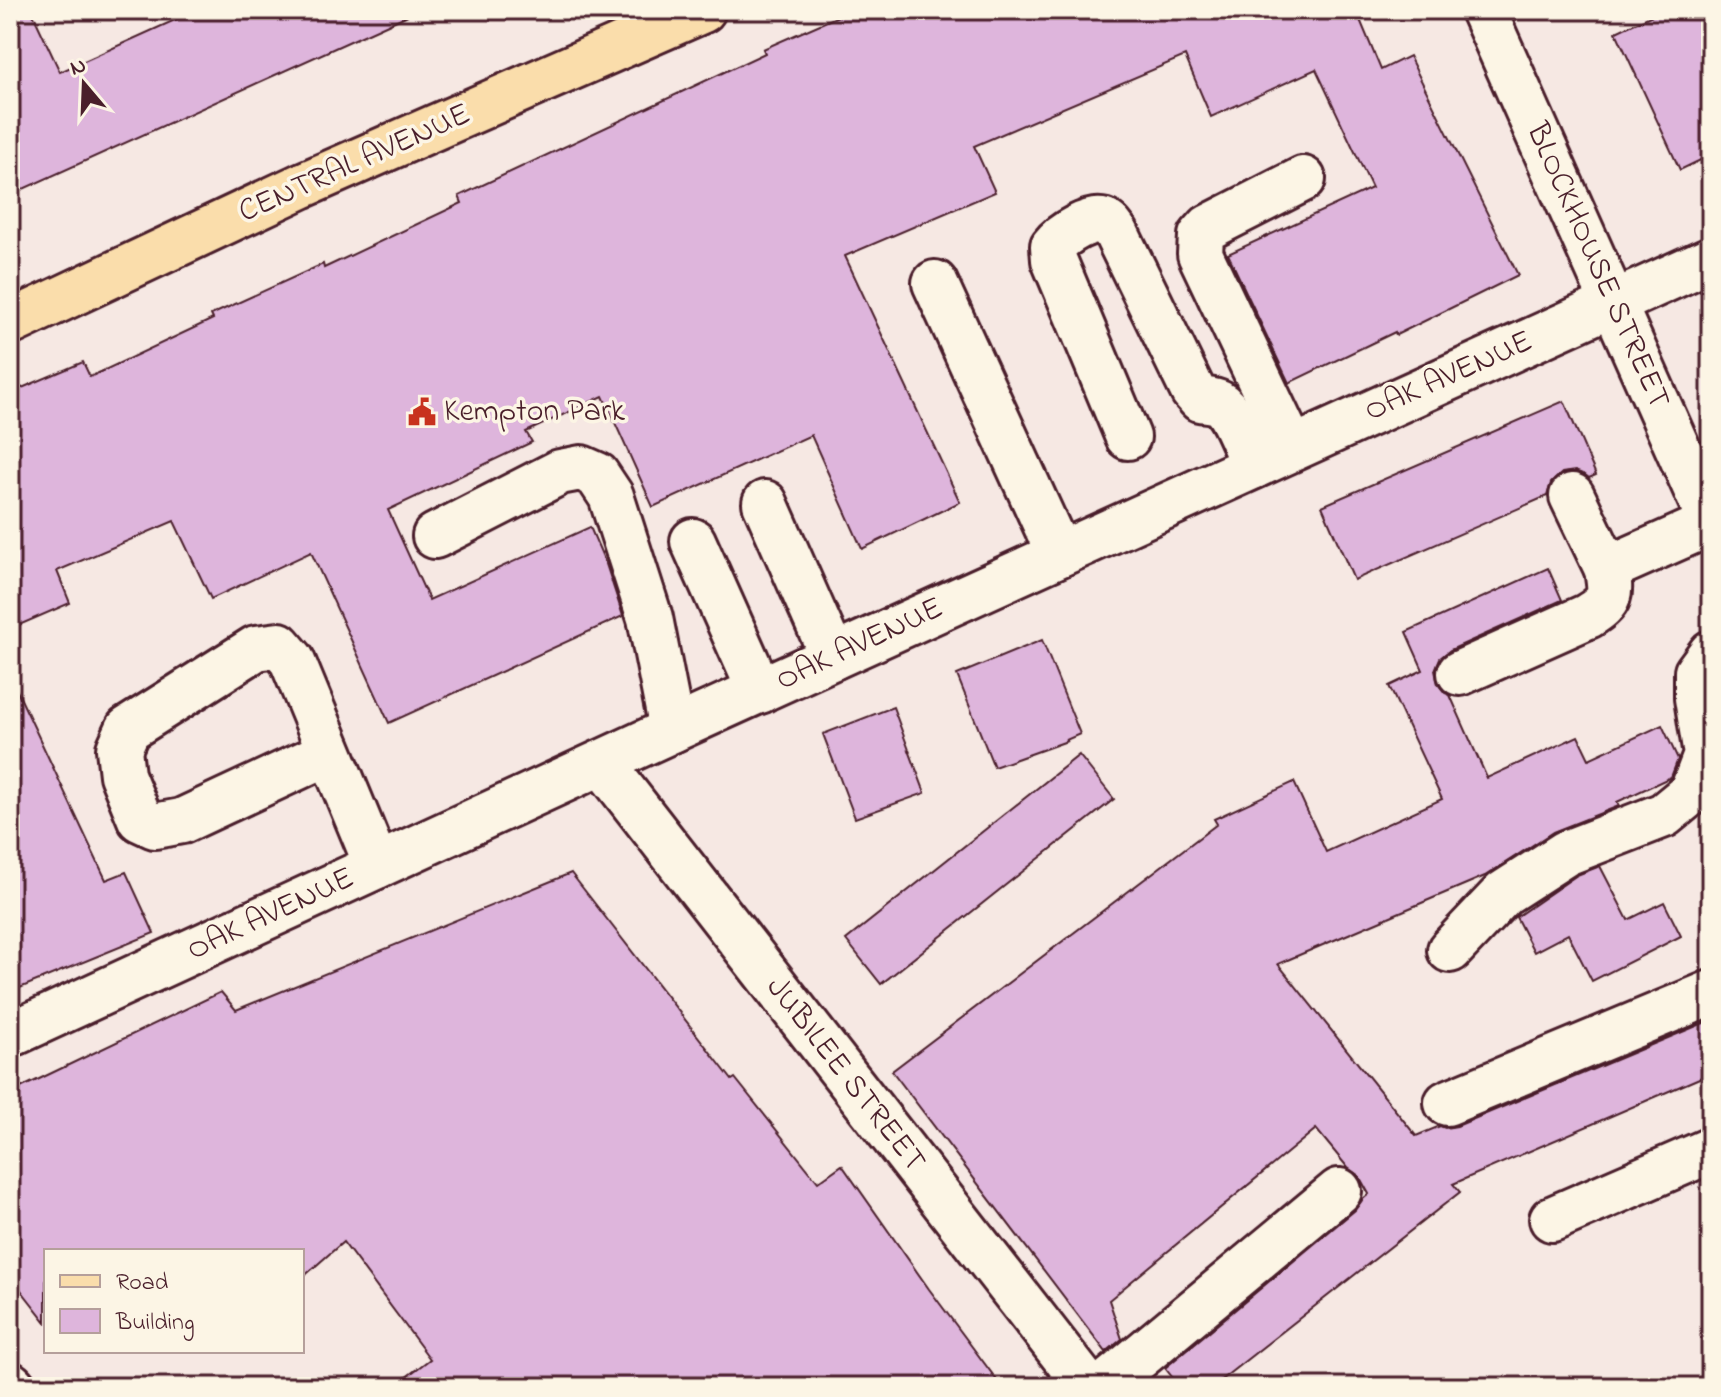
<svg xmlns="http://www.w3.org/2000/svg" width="1721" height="1397" font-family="'Indie Flower',sans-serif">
	<rect width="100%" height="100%" fill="#f6e8e3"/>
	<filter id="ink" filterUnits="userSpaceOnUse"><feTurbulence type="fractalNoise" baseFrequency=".0125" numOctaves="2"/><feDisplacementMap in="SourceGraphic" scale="16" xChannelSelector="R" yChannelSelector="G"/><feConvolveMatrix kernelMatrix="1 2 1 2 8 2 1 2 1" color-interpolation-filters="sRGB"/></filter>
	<g filter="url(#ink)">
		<g fill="#deb5dc" stroke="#4a1f2b" stroke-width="2">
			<polygon points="10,10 31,10 60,72 197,10 419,10 10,195"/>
			<polygon points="852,10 1356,10 1381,70 1409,56 1518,275 1396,335 1395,332 1289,383 1228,254 1372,188 1316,69 1211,117 1185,56 974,146 995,192 845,256 960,502 862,549 811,435 653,507 603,396 526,432 532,442 388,510 429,600 590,527 606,564 623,616 389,723 311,552 211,599 174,521 57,571 70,603 10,629 10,393 83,362 90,377 213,319 211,315 323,264 324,268 462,203 459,196 765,53 763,49"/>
			<polygon points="1663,10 1711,10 1711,155 1680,170 1616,32"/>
			<polygon points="1564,401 1596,475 1589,478 1585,475 1575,471 1562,473 1551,483 1547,496 1354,580 1322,506"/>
			<polygon points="1548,568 1562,600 1450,650 1440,658 1435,670 1438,684 1445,693 1450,695 1487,778 1578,736 1589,759 1662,725 1678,759 1671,777 1617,802 1619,806 1553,832 1485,876 1278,964 1416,1136 1440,1126 1445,1128 1457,1126 1711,1020 1711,1073 1453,1184 1460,1192 1212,1387 1180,1387 1165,1368 1355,1210 1363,1199 1369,1194 1359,1176 1348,1168 1316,1129 1109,1300 1122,1339 1106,1352 892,1071 1217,824 1214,819 1294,782 1326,852 1442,799 1389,686 1423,670 1406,632"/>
			<polygon points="1042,640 1080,734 1066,740 1067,741 994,767 957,675"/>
			<polygon points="10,676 106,880 126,872 154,933 10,992"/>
			<polygon points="893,707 925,793 855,818 823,734"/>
			<polygon points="1079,755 1114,799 881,984 846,940"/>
			<polygon points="1600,866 1628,920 1664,902 1681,936 1592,981 1568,934 1534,952 1516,917 1577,875"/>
			<polygon points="571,873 732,1080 735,1078 818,1182 842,1165 929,1289 1002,1387 393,1387 430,1359 343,1242 302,1278 302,1251 46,1251 46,1322 10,1276 10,1093 221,992 236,1010"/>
		</g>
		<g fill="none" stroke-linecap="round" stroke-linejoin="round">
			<defs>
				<g id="minor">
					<polyline points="1483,10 1711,523"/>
					<polyline points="935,283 1059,554"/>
					<path d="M 1128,437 L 1054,260 L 1053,246 C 1061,235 1093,214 1107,223 C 1111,225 1113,230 1116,233 L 1193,391 L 1200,399 C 1206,400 1213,400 1219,403 C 1233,411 1246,451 1254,466"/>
					<polyline points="1292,448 1200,254 1201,236 1209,227 1303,179"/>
					<polyline points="1572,496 1607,569"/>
					<polyline points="765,503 833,657"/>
					<polyline points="435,536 560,472 581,468 597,475 611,496 650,618 672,730"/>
					<polyline points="693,541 760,691"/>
					<path d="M 1460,673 L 1588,616 C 1612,601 1611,595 1607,569 L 1711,523"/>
					<polyline points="330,752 182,821 155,826 140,819 122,775 119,749 128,729 256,648 279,645 292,660 377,866"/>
					<polyline points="602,763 1088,1387"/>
					<polyline points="1450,950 1504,893 1566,853 1664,815 1692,792 1706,755 1697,698 1697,672 1711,653"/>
					<polyline points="10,1035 672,730 1711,259"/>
					<polyline points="1447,1103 1711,993"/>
					<polyline points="1552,1219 1711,1150"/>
					<polyline points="10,1384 13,1387"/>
					<polyline points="1103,1387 1339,1191"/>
				</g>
				<polyline id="major" points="10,323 301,186 703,10"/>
			</defs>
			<use href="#minor" stroke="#4a1f2b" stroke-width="50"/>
			<use href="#major" stroke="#4a1f2b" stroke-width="50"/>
			<use href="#minor" stroke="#fcf5e5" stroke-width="44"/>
			<use href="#major" stroke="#faddab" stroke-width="44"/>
		</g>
	</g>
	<defs>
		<symbol id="civic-bare" viewBox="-9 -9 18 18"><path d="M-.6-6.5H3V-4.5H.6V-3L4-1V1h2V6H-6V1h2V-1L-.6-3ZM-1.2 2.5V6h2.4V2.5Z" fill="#c8321e" stroke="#fcf5e5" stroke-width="2.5" paint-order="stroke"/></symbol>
	</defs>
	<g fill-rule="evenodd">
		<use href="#civic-bare" x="402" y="392" width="40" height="40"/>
	</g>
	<g text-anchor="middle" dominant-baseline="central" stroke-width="7" stroke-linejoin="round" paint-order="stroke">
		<g font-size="32" fill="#4a1f2b" stroke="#fcf5e5">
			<text transform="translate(355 164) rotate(-24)">CENTRAL AVENUE</text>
			<text transform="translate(1597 266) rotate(66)">BLOCKHOUSE STREET</text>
			<text transform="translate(1449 377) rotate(-24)">OAK AVENUE</text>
			<text transform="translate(860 645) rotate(-25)">OAK AVENUE</text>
			<text transform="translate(271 915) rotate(-25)">OAK AVENUE</text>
			<text transform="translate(845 1075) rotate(52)">JUBILEE STREET</text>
		</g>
		<g font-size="32" fill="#4a1f2b" stroke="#fcf5e5" text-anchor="start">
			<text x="444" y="412">Kempton Park</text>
		</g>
	</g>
	<rect width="1721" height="1397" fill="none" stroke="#fcf5e5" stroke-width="40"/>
	<rect x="20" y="20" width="1681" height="1357" fill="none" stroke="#4a1f2b" stroke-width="3" filter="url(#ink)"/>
	<rect x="44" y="1249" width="260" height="104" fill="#fcf5e5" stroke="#b59f9b" stroke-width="2"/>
	<rect x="60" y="1275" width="40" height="12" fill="#faddab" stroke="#b59f9b" stroke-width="2"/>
	<text x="116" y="1289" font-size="24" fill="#4a1f2b">Road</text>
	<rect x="60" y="1309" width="40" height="24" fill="#deb5dc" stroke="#b59f9b" stroke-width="2"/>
	<text x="116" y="1329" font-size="24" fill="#4a1f2b">Building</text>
	<g transform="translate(84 84) rotate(341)" stroke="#fcf5e5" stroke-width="6" paint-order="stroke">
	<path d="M0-6L14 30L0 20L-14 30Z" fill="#4a1f2b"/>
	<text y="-12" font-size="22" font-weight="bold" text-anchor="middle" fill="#4a1f2b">N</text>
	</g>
</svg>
